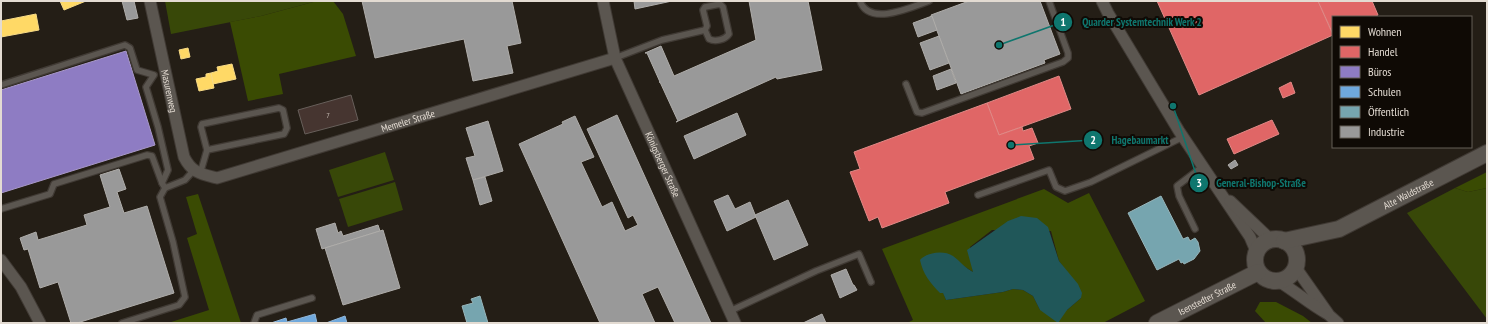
<svg xmlns="http://www.w3.org/2000/svg" width="1488" height="324" font-family="'PT Sans Narrow',sans-serif">
	<rect width="100%" height="100%" fill="#241e16"/>
	<g fill="#384808">
		<polygon points="165,1 317,1 261,16 171,34"/>
		<polygon points="385,152 394,180 338,197 329,170"/>
		<polygon points="395,182 403,210 348,227 339,199"/>
		<polygon points="1455,188 1468,192 1487,188 1487,319 1407,213"/>
	</g>
	<g fill="#3a4b03" fill-rule="evenodd">
		<polygon points="317,1 333,1 343,14 356,56 279,74 283,94 248,101 230,22 261,16"/>
		<polygon points="1487,172 1487,188 1468,192 1455,188"/>
		<path d="M 1044,189 L 1068,203 L 1089,193 L 1145,301 L 1103,323 L 907,323 L 913,320 L 882,249 ZM 992,230 L 1051,231 L 1059,261 L 1070,276 L 1081,298 L 1067,310 L 1040,310 L 1033,296 L 1023,290 L 1013,289 L 1003,292 L 946,300 L 943,292 L 962,265 L 973,272 L 970,247 Z"/>
		<polygon points="198,194 241,323 168,323 209,310 187,238 197,234 186,197"/>
		<polygon points="1260,302 1276,302 1303,316 1312,323 1266,323 1255,311"/>
	</g>
	<path fill="#205759" d="M 1021,216 L 1037,218 L 1048,227 L 1059,261 L 1078,284 L 1082,293 L 1081,298 L 1067,310 L 1058,323 L 1040,310 L 1033,296 L 1023,290 L 1013,289 L 1003,292 L 946,300 L 943,293 L 940,293 C 930,283 923,274 920,260 C 927,252 944,250 953,256 C 960,261 965,268 973,272 L 967,250 L 1008,221 Z"/>
	<g fill="#ffd966" stroke="#f7da86">
		<polygon points="60,1 86,1 64,10"/>
		<polygon points="36,14 39,30 1,37 1,21"/>
		<polygon points="188,48 190,57 181,59 179,50"/>
		<polygon points="232,64 236,79 213,84 211,73 218,71 217,67"/>
		<polygon points="211,73 214,88 199,91 196,79 206,77 206,74"/>
	</g>
	<g fill="#e06666" stroke="#e18986">
		<polygon points="1157,1 1318,1 1333,35 1199,95"/>
		<polygon points="1318,1 1372,1 1378,15 1374,17 1333,17 1333,34"/>
		<polygon points="1059,76 1071,109 999,135 987,103"/>
		<polygon points="1291,82 1295,93 1283,98 1279,88"/>
		<polygon points="987,103 999,135 1022,127 1023,131 1032,128 1038,143 1029,146 1034,159 945,192 949,203 882,228 878,217 869,221 850,172 860,169 854,152"/>
		<polygon points="1272,120 1279,134 1234,154 1227,139"/>
	</g>
	<polygon fill="#8e7cc3" stroke="#a898c8" points="126,51 155,145 1,193 1,90"/>
	<g fill="#6fa8dc" stroke="#92b7d9">
		<polygon points="315,314 317,323 271,323 286,318 287,322"/>
		<polygon points="345,316 347,323 326,323"/>
	</g>
	<g fill="#76a5af" stroke="#97b5ba">
		<polygon points="1161,196 1183,239 1188,237 1190,241 1195,238 1198,242 1200,251 1194,259 1184,264 1183,262 1181,263 1179,259 1157,270 1128,213"/>
		<polygon points="480,296 488,323 467,323 462,306 473,303 471,299"/>
	</g>
	<g fill="#999" stroke="#afadaa">
		<polygon points="122,1 134,1 138,18 127,20"/>
		<polygon points="362,1 512,1 521,43 507,46 513,73 473,81 464,39 375,58"/>
		<polygon points="634,1 672,1 635,9"/>
		<polygon points="749,1 808,1 822,70 777,79 776,77 676,122 678,121 660,82 659,82 660,82 647,53 645,53 661,46 674,76 756,40"/>
		<polygon points="969,1 1040,1 1060,54 1044,60 1045,63 961,94 931,15"/>
		<polygon points="932,16 937,30 918,37 913,23"/>
		<polygon points="939,36 949,63 930,70 920,43"/>
		<polygon points="951,69 956,83 937,90 933,76"/>
		<polygon points="737,113 746,135 694,159 684,136"/>
		<polygon points="617,115 711,323 675,323 658,287 642,294 655,323 600,323 519,144 563,124 562,122 575,116 594,157 581,162 602,207 612,202 625,231 638,225 633,215 628,218 587,129"/>
		<polygon points="488,121 503,171 473,180 466,158 475,156 466,128"/>
		<polygon points="1235,160 1238,165 1231,169 1228,165"/>
		<polygon points="119,169 126,189 117,192 124,213 147,206 174,293 77,323 71,323 58,282 40,288 28,249 24,250 20,238 36,232 38,240 87,225 84,215 110,207 100,175"/>
		<polygon points="485,177 492,201 480,205 473,180"/>
		<polygon points="728,195 735,209 750,202 756,217 727,231 714,201"/>
		<polygon points="788,200 808,245 774,260 755,215"/>
		<polygon points="335,223 338,233 341,231 343,236 378,225 380,231 322,249 316,229"/>
		<polygon points="383,230 400,288 343,305 325,248"/>
		<polygon points="846,269 853,285 854,285 857,290 840,298 831,275"/>
		<polygon points="822,314 826,323 803,323"/>
	</g>
	<polygon fill="#463530" stroke="#675f5a" points="351,95 358,120 305,134 298,110"/>
	<g fill="none" stroke-linecap="round" stroke-linejoin="round">
		<defs>
			<g id="lane">
				<path d="M 860,1 C 869,27 912,7 929,1"/>
				<path d="M 615,58 L 662,40 L 705,30 L 707,26 L 703,10 L 705,7 L 720,4 L 723,7 L 729,34 C 725,40 715,42 709,39 L 705,30"/>
				<polyline points="906,84 917,112 922,113 1063,62 1068,58 1068,53 1049,1"/>
				<polyline points="1,85 125,45 130,48 137,70 154,75 146,87 158,127 168,170 162,183 165,188"/>
				<polygon points="279,108 283,110 287,128 284,134 207,150 201,127 202,124"/>
				<polyline points="200,174 207,150"/>
				<polyline points="978,195 1049,170 1056,187 1065,191 1091,182 1183,137"/>
				<polyline points="1,209 50,194 54,184 147,155 152,156 162,183"/>
				<polyline points="1195,229 1179,196 1177,186 1202,167"/>
				<polyline points="730,311 816,271 859,254 871,282"/>
				<polyline points="122,323 179,305 185,297 173,242 160,197 165,188 185,180 194,170"/>
				<polyline points="254,323 257,315 312,298"/>
			</g>
			<g id="street">
				<path id="s1" d="M 150,1 L 184,157 C 192,173 201,174 217,178 L 615,58"/>
				<path id="s2" d="M 603,1 L 615,58 L 735,323"/>
				<polyline points="1102,1 1108,13 1179,131 1250,237 1256,251"/>
				<polyline points="1230,201 1271,240"/>
				<polyline points="1,260 21,287 40,323"/>
				<polyline points="1296,268 1329,315 1338,323"/>
				<path d="M 1280,282 C 1296,292 1310,304 1326,313"/>
			</g>
			<g id="secondary">
				<circle cx="1276" cy="260" r="21"/>
				<path id="s3" d="M 1284,241 L 1339,229 L 1487,153"/>
				<path id="s4" d="M 1157,323 L 1258,272"/>
			</g>
		</defs>
		<use href="#lane" stroke="#403a34" stroke-width="8"/>
		<use href="#street" stroke="#403a34" stroke-width="13"/>
		<use href="#secondary" stroke="#403a34" stroke-width="18"/>
		<use href="#lane" stroke="#5b5650" stroke-width="5.5"/>
		<use href="#street" stroke="#5b5650" stroke-width="11"/>
		<use href="#secondary" stroke="#5b5650" stroke-width="16"/>
	</g>
	<g text-anchor="middle" dominant-baseline="central" stroke-width="4" stroke-linejoin="round" paint-order="stroke">
		<g font-size="8" fill="#bcb2aa">
			<text x="328" y="115">7</text>
		</g>
		<g font-size="10" fill="#e3dbd2" stroke="#0f0a05">
			<text stroke="none"><textPath href="#s1" startOffset="92">Masurenweg</textPath></text>
			<text stroke="none"><textPath href="#s1" startOffset="400">Memeler Straße</textPath></text>
			<text stroke="none"><textPath href="#s2" startOffset="175">Königsberger Straße</textPath></text>
			<text stroke="none"><textPath href="#s3" startOffset="134">Alte Waldstraße</textPath></text>
			<text stroke="none"><textPath href="#s4" startOffset="56">Isenstedter Straße</textPath></text>
		</g>
	</g>
	<path fill="none" stroke="#0f766e" stroke-width="1.5" d="M999 45L1063 22M1011 145L1093 140M1173 106L1199 183"/>
	<g fill="#0f766e" stroke="#0f0a05" stroke-width="1.5">
		<circle cx="999" cy="45" r="4"/>
		<circle cx="1011" cy="145" r="4"/>
		<circle cx="1173" cy="106" r="4"/>
		<circle cx="1063" cy="22" r="10"/>
		<circle cx="1093" cy="140" r="10"/>
		<circle cx="1199" cy="183" r="10"/>
	</g>
	<g font-size="12" text-anchor="middle" font-weight="bold" fill="#fff">
		<text x="1063" y="26">1</text>
		<text x="1093" y="144">2</text>
		<text x="1199" y="187">3</text>
	</g>
	<g font-size="11" text-anchor="middle" font-weight="bold" fill="#0f766e" stroke="#0f0a05" stroke-width="4" stroke-linejoin="round" paint-order="stroke">
		<text x="1142" y="26">Quarder Systemtechnik Werk 2</text>
		<text x="1140" y="144">Hagebaumarkt</text>
		<text x="1261" y="187">General-Bishop-Straße</text>
	</g>
	<rect width="1488" height="324" fill="none" stroke="#e3dbd2" stroke-width="4"/>
	<rect x="1332" y="16" width="140" height="132" fill="#0f0a05" stroke="#645e57"/>
	<rect x="1340" y="26" width="20" height="12" fill="#ffd966" stroke="#645e57"/>
	<text x="1368" y="36" font-size="12" fill="#e3dbd2">Wohnen</text>
	<rect x="1340" y="46" width="20" height="12" fill="#e06666" stroke="#645e57"/>
	<text x="1368" y="56" font-size="12" fill="#e3dbd2">Handel</text>
	<rect x="1340" y="66" width="20" height="12" fill="#8e7cc3" stroke="#645e57"/>
	<text x="1368" y="76" font-size="12" fill="#e3dbd2">Büros</text>
	<rect x="1340" y="86" width="20" height="12" fill="#6fa8dc" stroke="#645e57"/>
	<text x="1368" y="96" font-size="12" fill="#e3dbd2">Schulen</text>
	<rect x="1340" y="106" width="20" height="12" fill="#76a5af" stroke="#645e57"/>
	<text x="1368" y="116" font-size="12" fill="#e3dbd2">Öffentlich</text>
	<rect x="1340" y="126" width="20" height="12" fill="#999999" stroke="#645e57"/>
	<text x="1368" y="136" font-size="12" fill="#e3dbd2">Industrie</text>
</svg>
